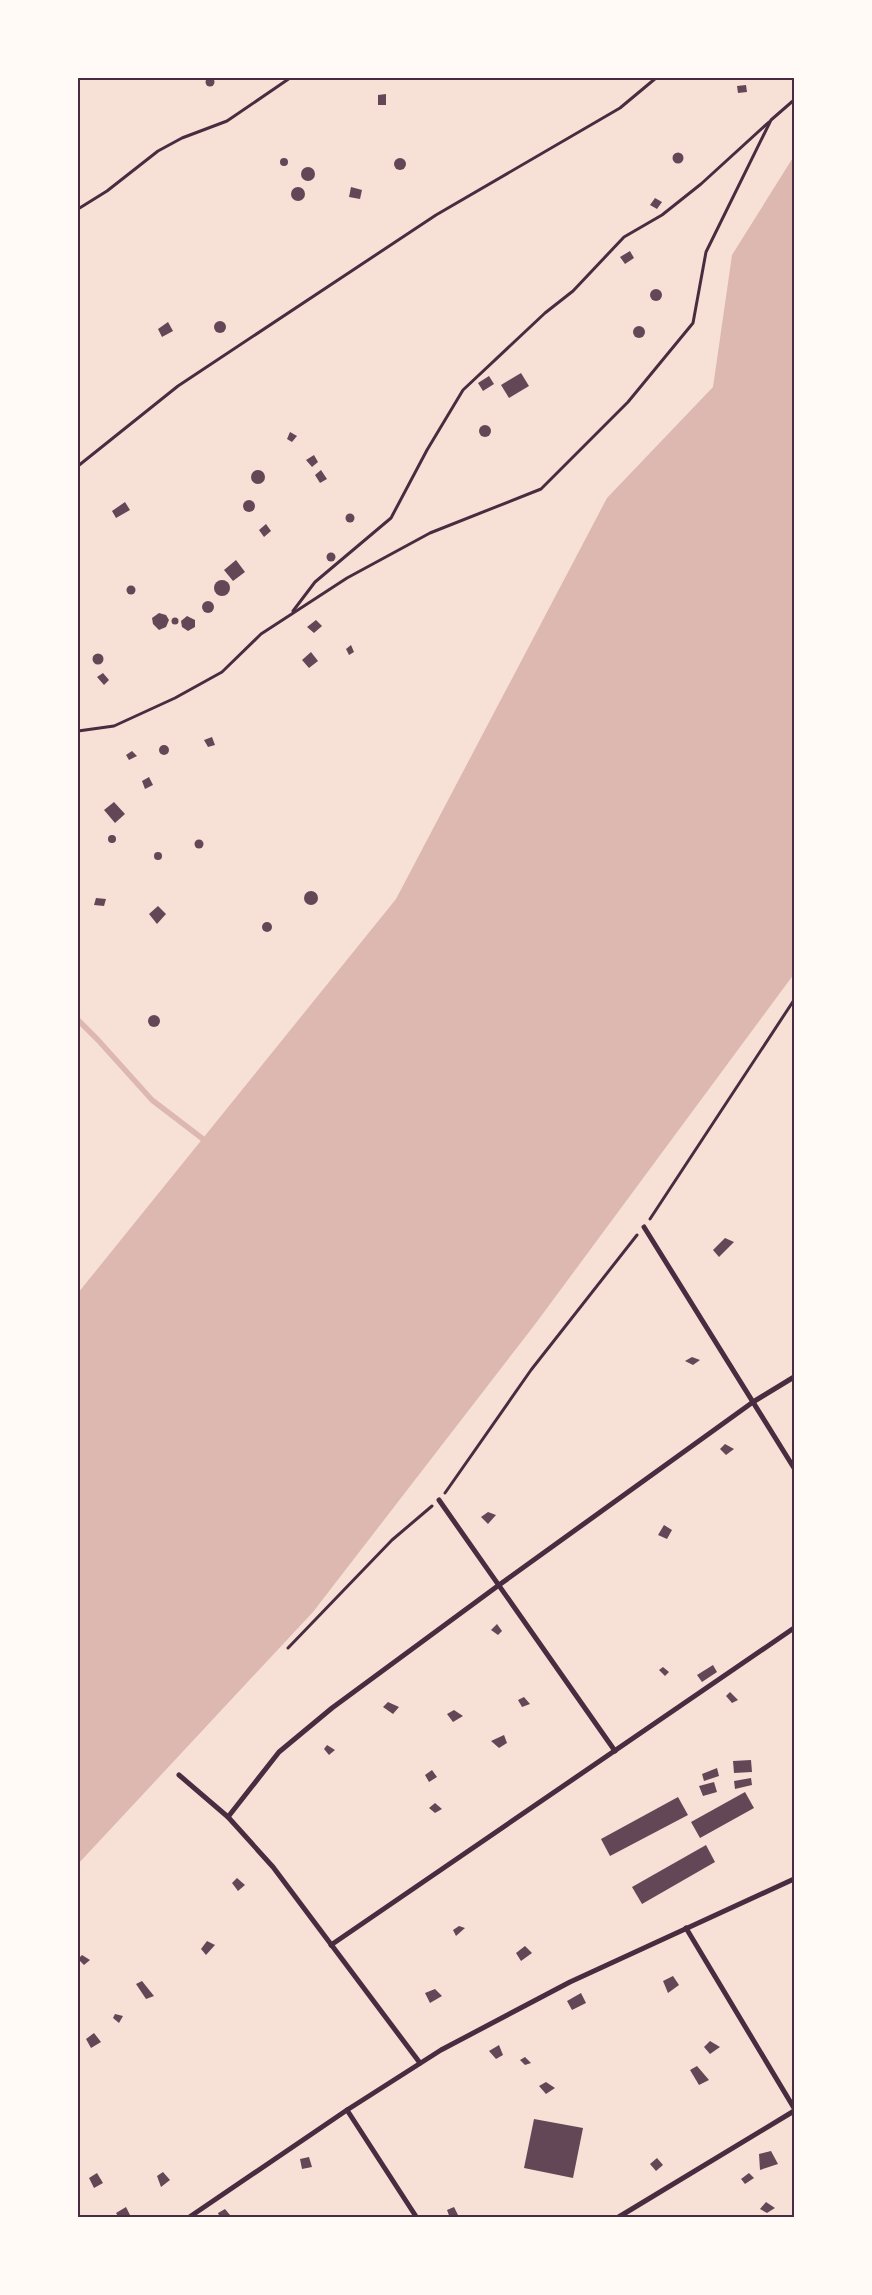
<svg xmlns="http://www.w3.org/2000/svg" width="872" height="2295" font-family="Montserrat,sans-serif">
	<rect width="100%" height="100%" fill="#f7e1d7"/>
	<polygon fill="#dcb8b0" points="794,156 794,974 536,1323 313,1612 78,1864 78,1293 396,899 607,498 713,387 732,255"/>
	<g fill="none" stroke-linecap="round" stroke-linejoin="round">
		<polyline stroke="#dcb8b0" stroke-width="5.5" points="78,1020 98,1040 152,1100 203,1139"/>
	</g>
	<g fill="#644757">
		<circle cx="210" cy="82" r="4.5"/>
		<polygon points="746,85 747,92 738,93 737,86"/>
		<polygon points="386,94 386,105 378,105 378,95"/>
		<circle cx="678" cy="158" r="5.5"/>
		<circle cx="400" cy="164" r="6"/>
		<circle cx="284" cy="162" r="4"/>
		<circle cx="308" cy="174" r="7"/>
		<circle cx="298" cy="194" r="7"/>
		<polygon points="351,187 362,190 360,199 349,197"/>
		<polygon points="655,198 662,202 657,209 650,205"/>
		<polygon points="630,251 634,258 625,264 620,257"/>
		<circle cx="656" cy="295" r="6"/>
		<circle cx="220" cy="327" r="6"/>
		<polygon points="168,322 173,331 162,337 158,329"/>
		<circle cx="639" cy="332" r="6"/>
		<polygon points="521,373 529,386 509,398 501,385"/>
		<polygon points="489,376 494,384 483,391 478,383"/>
		<circle cx="485" cy="431" r="6"/>
		<polygon points="290,432 297,436 292,442 287,439"/>
		<polygon points="314,455 318,462 312,467 306,460"/>
		<polygon points="321,470 327,479 320,483 315,475"/>
		<circle cx="258" cy="477" r="7"/>
		<circle cx="249" cy="506" r="6"/>
		<polygon points="125,502 130,510 116,518 112,511"/>
		<circle cx="350" cy="518" r="4.5"/>
		<polygon points="266,524 271,531 264,537 259,530"/>
		<circle cx="331" cy="557" r="4.5"/>
		<polygon points="236,560 245,572 233,581 224,570"/>
		<circle cx="222" cy="588" r="8"/>
		<circle cx="131" cy="590" r="4.5"/>
		<circle cx="208" cy="607" r="6"/>
		<polygon points="159,613 166,615 169,620 166,627 159,630 153,624 152,618"/>
		<polygon points="187,616 195,620 195,627 188,631 182,627 181,621"/>
		<circle cx="175" cy="621" r="3.5"/>
		<polygon points="316,620 322,626 314,633 307,627"/>
		<polygon points="351,645 354,652 349,655 346,649"/>
		<polygon points="311,652 318,661 309,668 302,660"/>
		<circle cx="98" cy="659" r="5.5"/>
		<polygon points="103,673 109,680 104,685 97,677"/>
		<polygon points="212,737 215,745 208,747 204,740"/>
		<circle cx="164" cy="750" r="5"/>
		<polygon points="132,751 137,756 129,760 126,755"/>
		<polygon points="149,777 153,785 145,789 142,781"/>
		<polygon points="114,802 125,814 115,823 104,810"/>
		<circle cx="112" cy="839" r="4"/>
		<circle cx="199" cy="844" r="4.5"/>
		<circle cx="158" cy="856" r="4"/>
		<circle cx="311" cy="898" r="7"/>
		<polygon points="96,898 106,899 104,906 94,905"/>
		<polygon points="158,906 166,914 157,924 149,914"/>
		<circle cx="267" cy="927" r="5"/>
		<circle cx="154" cy="1021" r="6"/>
		<polygon points="725,1238 734,1242 719,1257 713,1250"/>
		<polygon points="692,1357 700,1360 693,1365 685,1361"/>
		<polygon points="725,1444 734,1449 726,1455 720,1449"/>
		<polygon points="488,1512 496,1515 488,1524 481,1517"/>
		<polygon points="664,1525 672,1530 667,1539 658,1535"/>
		<polygon points="497,1624 502,1631 498,1635 491,1630"/>
		<polygon points="713,1665 717,1672 702,1682 697,1675"/>
		<polygon points="663,1667 669,1672 665,1676 659,1670"/>
		<polygon points="730,1692 738,1700 732,1703 726,1696"/>
		<polygon points="524,1697 530,1704 522,1707 518,1700"/>
		<polygon points="388,1702 399,1707 393,1714 383,1707"/>
		<polygon points="454,1710 463,1716 453,1722 447,1714"/>
		<polygon points="504,1735 507,1743 499,1748 491,1741"/>
		<polygon points="327,1745 335,1750 329,1755 324,1749"/>
		<polygon points="751,1760 752,1772 734,1773 733,1761"/>
		<polygon points="717,1768 719,1776 704,1781 702,1774"/>
		<polygon points="432,1770 437,1777 429,1782 425,1775"/>
		<polygon points="751,1778 752,1785 735,1789 734,1781"/>
		<polygon points="714,1782 717,1792 703,1796 699,1786"/>
		<polygon points="745,1792 754,1808 700,1838 691,1822"/>
		<polygon points="678,1797 688,1815 610,1856 601,1839"/>
		<polygon points="435,1803 442,1809 435,1813 429,1808"/>
		<polygon points="706,1845 715,1862 642,1904 632,1887"/>
		<polygon points="237,1878 245,1885 238,1891 232,1883"/>
		<polygon points="459,1926 465,1928 456,1936 453,1930"/>
		<polygon points="207,1941 215,1945 206,1955 201,1949"/>
		<polygon points="525,1946 532,1953 521,1961 516,1953"/>
		<polygon points="82,1955 90,1960 84,1965 78,1959"/>
		<polygon points="673,1976 679,1985 668,1993 663,1981"/>
		<polygon points="142,1981 154,1996 146,1999 136,1984"/>
		<polygon points="435,1989 442,1996 430,2003 425,1993"/>
		<polygon points="581,1993 586,2003 572,2010 567,2001"/>
		<polygon points="115,2014 123,2016 119,2023 113,2018"/>
		<polygon points="94,2033 101,2042 91,2048 86,2039"/>
		<polygon points="710,2041 720,2047 710,2054 704,2047"/>
		<polygon points="499,2045 503,2055 496,2059 489,2051"/>
		<polygon points="525,2057 531,2063 525,2065 520,2060"/>
		<polygon points="697,2066 709,2080 699,2085 690,2070"/>
		<polygon points="546,2082 555,2088 546,2094 539,2086"/>
		<polygon points="534,2119 583,2128 573,2178 524,2168"/>
		<polygon points="771,2151 778,2164 760,2170 759,2154"/>
		<polygon points="309,2157 312,2167 302,2169 300,2159"/>
		<polygon points="657,2158 663,2165 656,2171 650,2164"/>
		<polygon points="163,2172 170,2180 161,2187 157,2176"/>
		<polygon points="97,2173 103,2183 94,2188 89,2178"/>
		<polygon points="749,2173 754,2178 745,2184 741,2179"/>
		<polygon points="766,2202 775,2208 767,2213 760,2209"/>
		<polygon points="126,2207 131,2217 119,2218 116,2213"/>
		<polygon points="454,2207 459,2217 450,2218 447,2210"/>
		<polygon points="225,2209 230,2215 227,2218 220,2218 218,2213"/>
	</g>
	<g fill="none" stroke-linecap="round" stroke-linejoin="round">
		<g stroke="#4a2c40" stroke-width="3">
			<polyline points="78,209 107,191 158,151 182,138 227,121 290,78"/>
			<polyline points="78,466 178,386 436,215 620,108 656,78"/>
			<polyline points="293,611 315,582 391,518 427,450 463,390 545,313 573,291 624,237 662,215 701,184 769,122"/>
			<polyline points="78,731 114,726 175,698 222,672 261,634 347,578 430,533 541,489 628,402 693,323 706,252 771,120 794,100"/>
			<polyline points="650,1219 794,1000"/>
			<polyline points="445,1493 531,1370 637,1235"/>
			<polyline points="288,1648 392,1540 432,1506"/>
		</g>
		<g stroke="#4a2c40" stroke-width="5">
			<polyline points="644,1227 794,1468"/>
			<polyline points="439,1500 615,1751"/>
			<polyline points="179,1775 228,1817 273,1867 420,2063"/>
			<polyline points="228,1817 279,1752 332,1708 499,1585 753,1402 794,1377"/>
			<polyline points="686,1928 794,2108"/>
			<polyline points="331,1945 794,1628"/>
			<polyline points="347,2110 441,2050 570,1982 794,1879"/>
			<polyline points="188,2218 347,2110 417,2218"/>
			<polyline points="617,2218 794,2111"/>
		</g>
	</g>
	<rect width="872" height="2295" fill="none" stroke="#fffaf5" stroke-width="158"/>
	<rect x="79" y="79" width="714" height="2137" fill="none" stroke="#4a2c40" stroke-width="2"/>
</svg>
